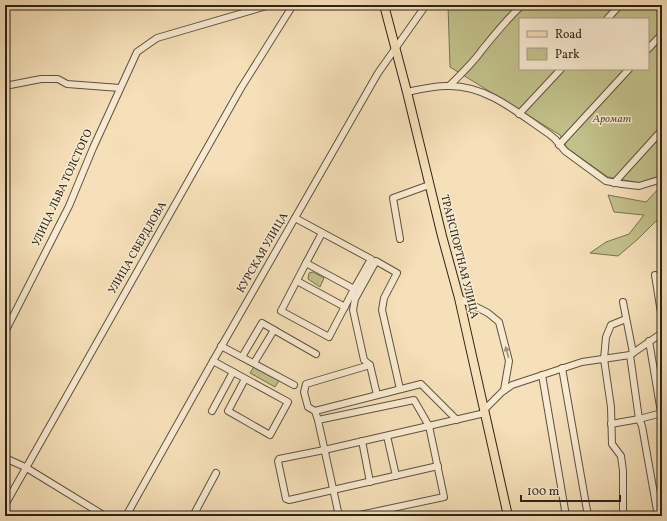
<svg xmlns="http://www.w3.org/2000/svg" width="667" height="521" font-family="Vollkorn,serif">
	<rect width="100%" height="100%" fill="#f6e0b9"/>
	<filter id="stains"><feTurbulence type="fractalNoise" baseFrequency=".005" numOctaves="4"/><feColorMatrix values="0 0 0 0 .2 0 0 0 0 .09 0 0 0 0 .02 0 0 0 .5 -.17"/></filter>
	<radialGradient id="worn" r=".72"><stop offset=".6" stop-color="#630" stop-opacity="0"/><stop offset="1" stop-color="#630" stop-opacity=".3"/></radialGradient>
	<g fill="#c2c18b" stroke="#787252" fill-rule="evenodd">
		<path d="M 448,5 L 662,5 L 662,175 L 640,183 L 608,177 L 567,148 L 560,135 L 450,67 ZM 520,19 L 648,19 L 648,69 L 520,69 Z"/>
		<polygon points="660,187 659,201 662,205 662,218 655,222 638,239 618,256 590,253 606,242 629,234 644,215 614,212 608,195 646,202"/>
		<polygon points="313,272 324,278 320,287 308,279 309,273"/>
		<polygon points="255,365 280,379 275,387 250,373"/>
	</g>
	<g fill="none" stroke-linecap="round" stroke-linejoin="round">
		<defs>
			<g id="minor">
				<polyline points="607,19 620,5"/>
				<polyline points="648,49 662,34"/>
				<path d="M 450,85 C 461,74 473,63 482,50 C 495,34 507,19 522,5"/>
				<polyline points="5,86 41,79 58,79 67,84 120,88"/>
				<path d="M 407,92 C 421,89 435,85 450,86 C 488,86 519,114 549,134 L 555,139 L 565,151 L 606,181 L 622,184 L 639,186 L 662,179"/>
				<polyline points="519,114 561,69"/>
				<polyline points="559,145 629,69"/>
				<polyline points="614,183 662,130"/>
				<polyline points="295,218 371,259 354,289 306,263 322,233"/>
				<polyline points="400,239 393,198 429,185"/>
				<polyline points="306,263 281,311 329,337 354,289"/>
				<polyline points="655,275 662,319"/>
				<polyline points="297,281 345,307"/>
				<polyline points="459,298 488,313 499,322 509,361 504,390"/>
				<polyline points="623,302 633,353"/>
				<polyline points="5,332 69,206 93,148 137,52 157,38 270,5"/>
				<polyline points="649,341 662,418"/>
				<polyline points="221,346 294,385"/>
				<polyline points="630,355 639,419 642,426 658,516"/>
				<polyline points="242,357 262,323 316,354"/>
				<polyline points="213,361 288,402 270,435 228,411 245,379"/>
				<polyline points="254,363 274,330"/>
				<polyline points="562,368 588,516"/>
				<polyline points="542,375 566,516"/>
				<polyline points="377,395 370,365 364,360 353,310 355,299 376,261 397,273 384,298 382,310 400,389"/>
				<polyline points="484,410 502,392 512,385 582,362 630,355 662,333"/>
				<polyline points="212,411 233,372"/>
				<polyline points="315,411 421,384 457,420"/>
				<polyline points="318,420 315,411 308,407 304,392 306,384 370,365"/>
				<polyline points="611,424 639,419 662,413"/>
				<polyline points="387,436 396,476"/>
				<polyline points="362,441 370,482"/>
				<polyline points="5,458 25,467 105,516"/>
				<polyline points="438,466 289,500 286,499 278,461 279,459 324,450 485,413"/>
				<polyline points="5,505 241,88 293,5"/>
				<polyline points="126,516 213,361 378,73 426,5"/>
				<polyline points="193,516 216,473"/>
				<polyline points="339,516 318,420 414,400 429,426 444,497 355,516"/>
				<polyline points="623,516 623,471 621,456 612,444 611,407 604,359 606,337 611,325 626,319"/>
			</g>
			<polyline id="major" points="384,5 407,92 442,236 459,298 508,516"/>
		</defs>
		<use href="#minor" stroke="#5f5240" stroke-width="8"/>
		<use href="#major" stroke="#2d2318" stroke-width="10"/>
		<use href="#minor" stroke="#f9ebd2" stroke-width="6"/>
		<use href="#major" stroke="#f6e0b9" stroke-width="8"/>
	</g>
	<defs><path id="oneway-solid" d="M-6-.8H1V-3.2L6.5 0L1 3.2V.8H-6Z"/></defs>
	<use fill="#9d917e" href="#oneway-solid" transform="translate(507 352) rotate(-105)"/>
	<g text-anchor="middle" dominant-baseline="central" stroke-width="3" stroke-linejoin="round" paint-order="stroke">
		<g font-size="11" font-style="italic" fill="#5a523a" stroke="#f9ebd2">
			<text x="612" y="119">Аромат</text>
		</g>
		<g font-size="11" fill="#2d2318" stroke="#f9ebd2">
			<text transform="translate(63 188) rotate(-65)">УЛИЦА ЛЬВА ТОЛСТОГО</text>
			<text transform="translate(138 248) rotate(-60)">УЛИЦА СВЕРДЛОВА</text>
			<text transform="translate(263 253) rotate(-60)">КУРСКАЯ УЛИЦА</text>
			<text transform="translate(459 257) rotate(76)">ТРАНСПОРТНАЯ УЛИЦА</text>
		</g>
	</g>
	<rect width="667" height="521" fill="none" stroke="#f6e0b9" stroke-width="20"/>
	<rect x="6" y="6" width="655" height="509" fill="none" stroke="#2d2318" stroke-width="2"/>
	<rect x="10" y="10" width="647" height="501" fill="none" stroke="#2d2318"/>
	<rect x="519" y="18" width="130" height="52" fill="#f9ebd2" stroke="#a79b88"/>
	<rect x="527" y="31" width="20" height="6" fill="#f6e0b9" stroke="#a79b88"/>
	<text x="555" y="38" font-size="12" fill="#2d2318">Road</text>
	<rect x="527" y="48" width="20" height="12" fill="#c2c18b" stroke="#a79b88"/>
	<text x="555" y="58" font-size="12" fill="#2d2318">Park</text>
	<path d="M521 495v6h99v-6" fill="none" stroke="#2d2318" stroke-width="2"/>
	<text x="527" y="495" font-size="12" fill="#2d2318" stroke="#f9ebd2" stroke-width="3" paint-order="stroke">100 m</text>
	<rect width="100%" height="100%" filter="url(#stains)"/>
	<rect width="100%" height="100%" fill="url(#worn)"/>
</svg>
